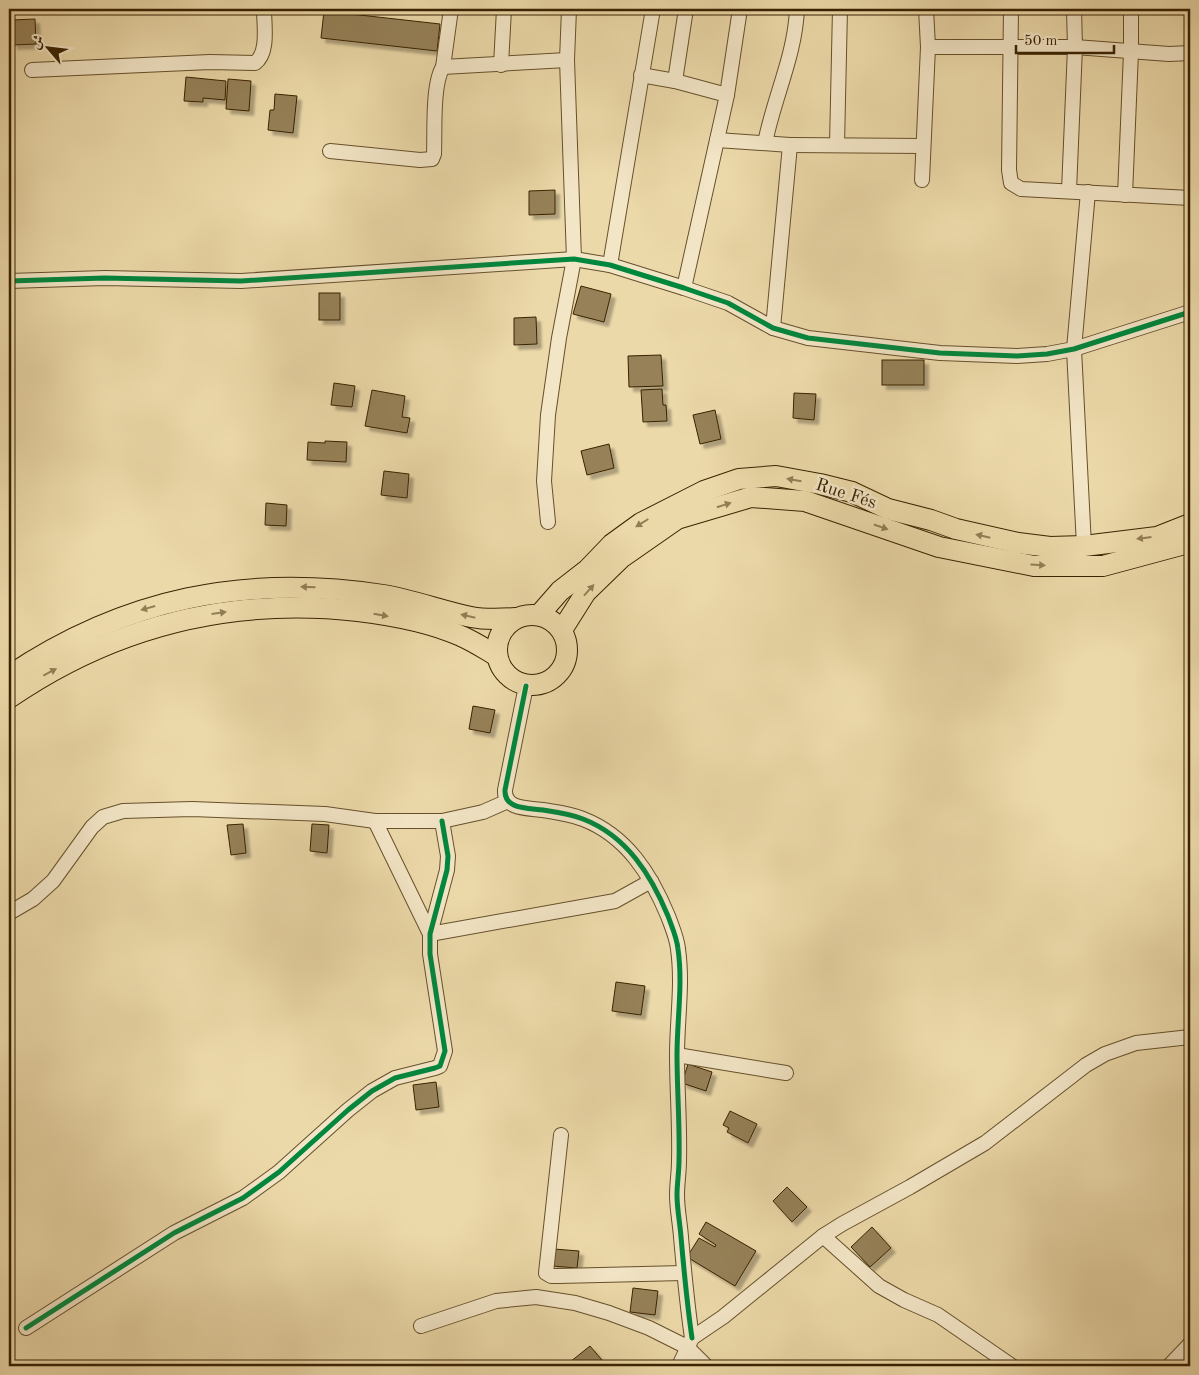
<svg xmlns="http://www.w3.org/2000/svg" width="1199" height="1375" font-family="'Old Standard TT',Amiri,serif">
	<defs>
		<filter id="shadow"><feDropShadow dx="4.5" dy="4.5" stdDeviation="1" flood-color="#0004"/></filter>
	</defs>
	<rect width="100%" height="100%" fill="#ecd9a9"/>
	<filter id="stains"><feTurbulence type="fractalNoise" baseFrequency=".004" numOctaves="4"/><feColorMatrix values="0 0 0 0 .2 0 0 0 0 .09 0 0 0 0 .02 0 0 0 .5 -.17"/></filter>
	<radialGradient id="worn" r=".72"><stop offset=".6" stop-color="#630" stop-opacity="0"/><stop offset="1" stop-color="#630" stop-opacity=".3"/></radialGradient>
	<g fill="#968158" stroke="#392201" filter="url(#shadow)">
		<polygon points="324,11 440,24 437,51 321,38"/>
		<polygon points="35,19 36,44 13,45 12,20"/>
		<polygon points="186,77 226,81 225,100 203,98 203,102 184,101"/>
		<polygon points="228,79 251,81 249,111 226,109"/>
		<polygon points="275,94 297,96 293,133 268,130 270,110 274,110"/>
		<polygon points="555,190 555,214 529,215 529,191"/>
		<polygon points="581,286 611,294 604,322 573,314"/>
		<rect x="319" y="293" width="21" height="27"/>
		<polygon points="536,317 537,344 514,345 514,318"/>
		<polygon points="661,355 663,386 629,387 628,356"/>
		<rect x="882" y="360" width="42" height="25"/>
		<polygon points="334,383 355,386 352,407 331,405"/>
		<polygon points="662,389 663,405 666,405 667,421 643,422 641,390"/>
		<polygon points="372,390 405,396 402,417 410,418 407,433 365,426"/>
		<polygon points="794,393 816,394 814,420 793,418"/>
		<polygon points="715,410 721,439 700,444 693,415"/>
		<polygon points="325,441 347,442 346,462 307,460 308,442 325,443"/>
		<polygon points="609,444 614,468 587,475 581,451"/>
		<polygon points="384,471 409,474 407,498 381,495"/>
		<polygon points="266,503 287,505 286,526 265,525"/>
		<polygon points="473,706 495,710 490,733 469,729"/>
		<polygon points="243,824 246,853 231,855 227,825"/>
		<polygon points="312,824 329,825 327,853 310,851"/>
		<polygon points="616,982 645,986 641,1015 612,1011"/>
		<polygon points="688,1064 712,1072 706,1091 682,1083"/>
		<polygon points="436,1082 439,1107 416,1110 413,1085"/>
		<polygon points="730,1111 757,1124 748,1143 727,1132 729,1128 723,1125"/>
		<polygon points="787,1187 807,1207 792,1222 773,1201"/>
		<polygon points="706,1222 756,1251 735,1286 687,1257 699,1238 715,1247 716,1245 699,1234"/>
		<polygon points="872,1227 891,1248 870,1267 851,1247"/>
		<polygon points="554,1249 579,1251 577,1268 552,1266"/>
		<polygon points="633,1288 658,1291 655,1315 630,1312"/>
		<polygon points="590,1346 607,1366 565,1366"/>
	</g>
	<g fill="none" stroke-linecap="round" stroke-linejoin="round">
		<defs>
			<g id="minor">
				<polyline points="1011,9 1009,170 1011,183 1021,189 1190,198"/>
				<polyline points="928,47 1075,47 1169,54 1190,53"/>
				<polyline points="501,65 504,9"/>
				<polyline points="443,67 567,60"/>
				<path d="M 32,70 L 210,62 L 255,63 C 269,53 264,25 264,9"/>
				<polyline points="641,75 675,81 727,95"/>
				<polyline points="675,81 686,9"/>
				<polyline points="717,140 790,145 773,328"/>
				<path d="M 765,143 C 774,97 795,56 797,9"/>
				<polyline points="790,145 923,146"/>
				<polyline points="837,145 840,9"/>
				<path d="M 330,151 L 420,160 L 432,159 L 434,154 C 435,133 432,84 443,67 L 451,9"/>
				<polyline points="922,180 928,47 926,9"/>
				<polyline points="1069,191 1075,47 1074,9"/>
				<polyline points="1125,195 1131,52 1131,9"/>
				<polyline points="610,265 653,9"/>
				<polyline points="9,281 105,278 241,281 574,259 610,265 684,288 728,303 773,328 808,338 940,353 1017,356 1047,354 1074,349 1190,312"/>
				<polyline points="684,288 727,95 740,9"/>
				<polyline points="548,522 544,481 548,415 559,338 574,259 567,60 569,9"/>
				<polyline points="1084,546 1074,349 1088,192"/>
				<path d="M 526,686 L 505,790 C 504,810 529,808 543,810 C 556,812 571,814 583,819 C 627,836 651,875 668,916 C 672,927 677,938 678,949 C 683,984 677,1020 677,1055 C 677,1090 680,1126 679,1161 C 679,1172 677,1184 677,1195 C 677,1209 680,1223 681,1237 C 684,1271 687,1304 692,1338"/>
				<polyline points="375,821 430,934 615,901 651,881"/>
				<polyline points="9,913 33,899 53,881 92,827 103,817 123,811 192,809 325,814 375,821 442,821 483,812 508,801"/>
				<polyline points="677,1055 786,1073"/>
				<polyline points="561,1135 546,1273 551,1276 559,1276 683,1273"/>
				<polyline points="823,1236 879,1286 904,1300 938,1315 1012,1366"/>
				<polyline points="421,1326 496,1301 536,1297 575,1303 609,1313 649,1328 687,1347 706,1366"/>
				<polyline points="26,1328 174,1233 243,1198 279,1172 348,1110 372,1091 395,1078 435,1068 440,1066 445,1051 430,954 430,934 447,870 448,856 442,821"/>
				<polyline points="679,1366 692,1338 723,1317 823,1236 842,1224 910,1187 985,1143 1086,1065 1105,1054 1136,1043 1190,1037"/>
				<polyline points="1169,1366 1190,1344"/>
			</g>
			<g id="highway">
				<circle cx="532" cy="650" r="35"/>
				<polyline points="539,615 560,591 587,570 612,544 641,523 704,491 739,479 776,476 820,484 852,492 888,509 931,520 956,529 1018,543 1050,547 1084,546 1157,537 1190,524"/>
				<polyline points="562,630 586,592 621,558 677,519 751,497 805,501 939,547 1034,566 1103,566 1181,545 1190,541"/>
				<path d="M 9,676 C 125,598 245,574 383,595 C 413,600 442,611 471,617 C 486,620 501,619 516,618"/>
				<path d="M 9,698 C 114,626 231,597 358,611 C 391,615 430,622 461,636 C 473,641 485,649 497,656"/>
			</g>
		</defs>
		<use href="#minor" stroke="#66502b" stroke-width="16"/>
		<use href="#highway" stroke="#392201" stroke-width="22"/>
		<use href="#minor" stroke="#f3e6c7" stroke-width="14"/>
		<use href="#highway" stroke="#ecd9a9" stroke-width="20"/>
		<defs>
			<g id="cycleway">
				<polyline points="9,281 105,278 241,281 574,259 610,265 684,288 728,303 773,328 808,338 940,353 1017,356 1047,354 1074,349 1190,312"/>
				<path d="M 526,686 L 505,790 C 504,810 529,808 543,810 C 556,812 571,814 583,819 C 627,836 651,875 668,916 C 672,927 677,938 678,949 C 683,984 677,1020 677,1055 C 677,1090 680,1126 679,1161 C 679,1172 677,1184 677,1195 C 677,1209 680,1223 681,1237 C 684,1271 687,1304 692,1338"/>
				<polyline points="26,1328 174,1233 243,1198 279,1172 348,1110 372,1091 395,1078 435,1068 440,1066 445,1051 430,954 430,934 447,870 448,856 442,821"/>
			</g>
		</defs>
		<use href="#cycleway" stroke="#f3e6c7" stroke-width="8"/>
		<use href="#cycleway" stroke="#00873e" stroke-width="5"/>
	</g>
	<defs><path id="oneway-solid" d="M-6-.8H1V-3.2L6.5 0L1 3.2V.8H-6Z" transform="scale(1.25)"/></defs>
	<g fill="#927e55">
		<use href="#oneway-solid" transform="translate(794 480) rotate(-170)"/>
		<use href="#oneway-solid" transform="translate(724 505) rotate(-17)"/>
		<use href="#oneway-solid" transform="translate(642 523) rotate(148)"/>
		<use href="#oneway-solid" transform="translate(881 527) rotate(19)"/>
		<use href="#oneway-solid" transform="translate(983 536) rotate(-167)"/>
		<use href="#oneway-solid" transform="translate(1144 538) rotate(173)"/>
		<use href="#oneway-solid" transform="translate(1038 565) rotate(3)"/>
		<use href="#oneway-solid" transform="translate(308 587) rotate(-179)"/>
		<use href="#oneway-solid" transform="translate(589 590) rotate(-48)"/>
		<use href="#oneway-solid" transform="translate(148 608) rotate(164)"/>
		<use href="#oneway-solid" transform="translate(219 613) rotate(-8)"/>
		<use href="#oneway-solid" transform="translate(381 615) rotate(10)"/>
		<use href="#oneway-solid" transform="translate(468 616) rotate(-167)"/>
		<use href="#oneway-solid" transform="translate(50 672) rotate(-28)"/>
	</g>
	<g text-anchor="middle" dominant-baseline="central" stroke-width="5" stroke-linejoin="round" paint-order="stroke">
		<g font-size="18" fill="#392201" stroke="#f3e6c7">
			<text transform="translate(846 494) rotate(18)">Rue Fés</text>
		</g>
	</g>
	<rect width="1199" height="1375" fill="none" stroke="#ecd9a9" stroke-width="30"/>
	<rect x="10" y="10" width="1179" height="1355" fill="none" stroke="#392201" stroke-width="2.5"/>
	<rect x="15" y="15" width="1169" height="1345" fill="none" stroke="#392201"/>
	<g transform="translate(48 48) rotate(298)" stroke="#f3e6c7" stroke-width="4" paint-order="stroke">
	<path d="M0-4L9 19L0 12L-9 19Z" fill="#392201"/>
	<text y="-8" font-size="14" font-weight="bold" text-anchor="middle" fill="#392201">ش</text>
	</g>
	<path d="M1016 45v8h98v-8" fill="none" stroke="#392201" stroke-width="2.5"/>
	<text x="1024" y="45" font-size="15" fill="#392201" stroke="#f3e6c7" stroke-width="4" paint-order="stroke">50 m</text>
	<rect width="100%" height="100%" filter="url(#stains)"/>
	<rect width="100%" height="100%" fill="url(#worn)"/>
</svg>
